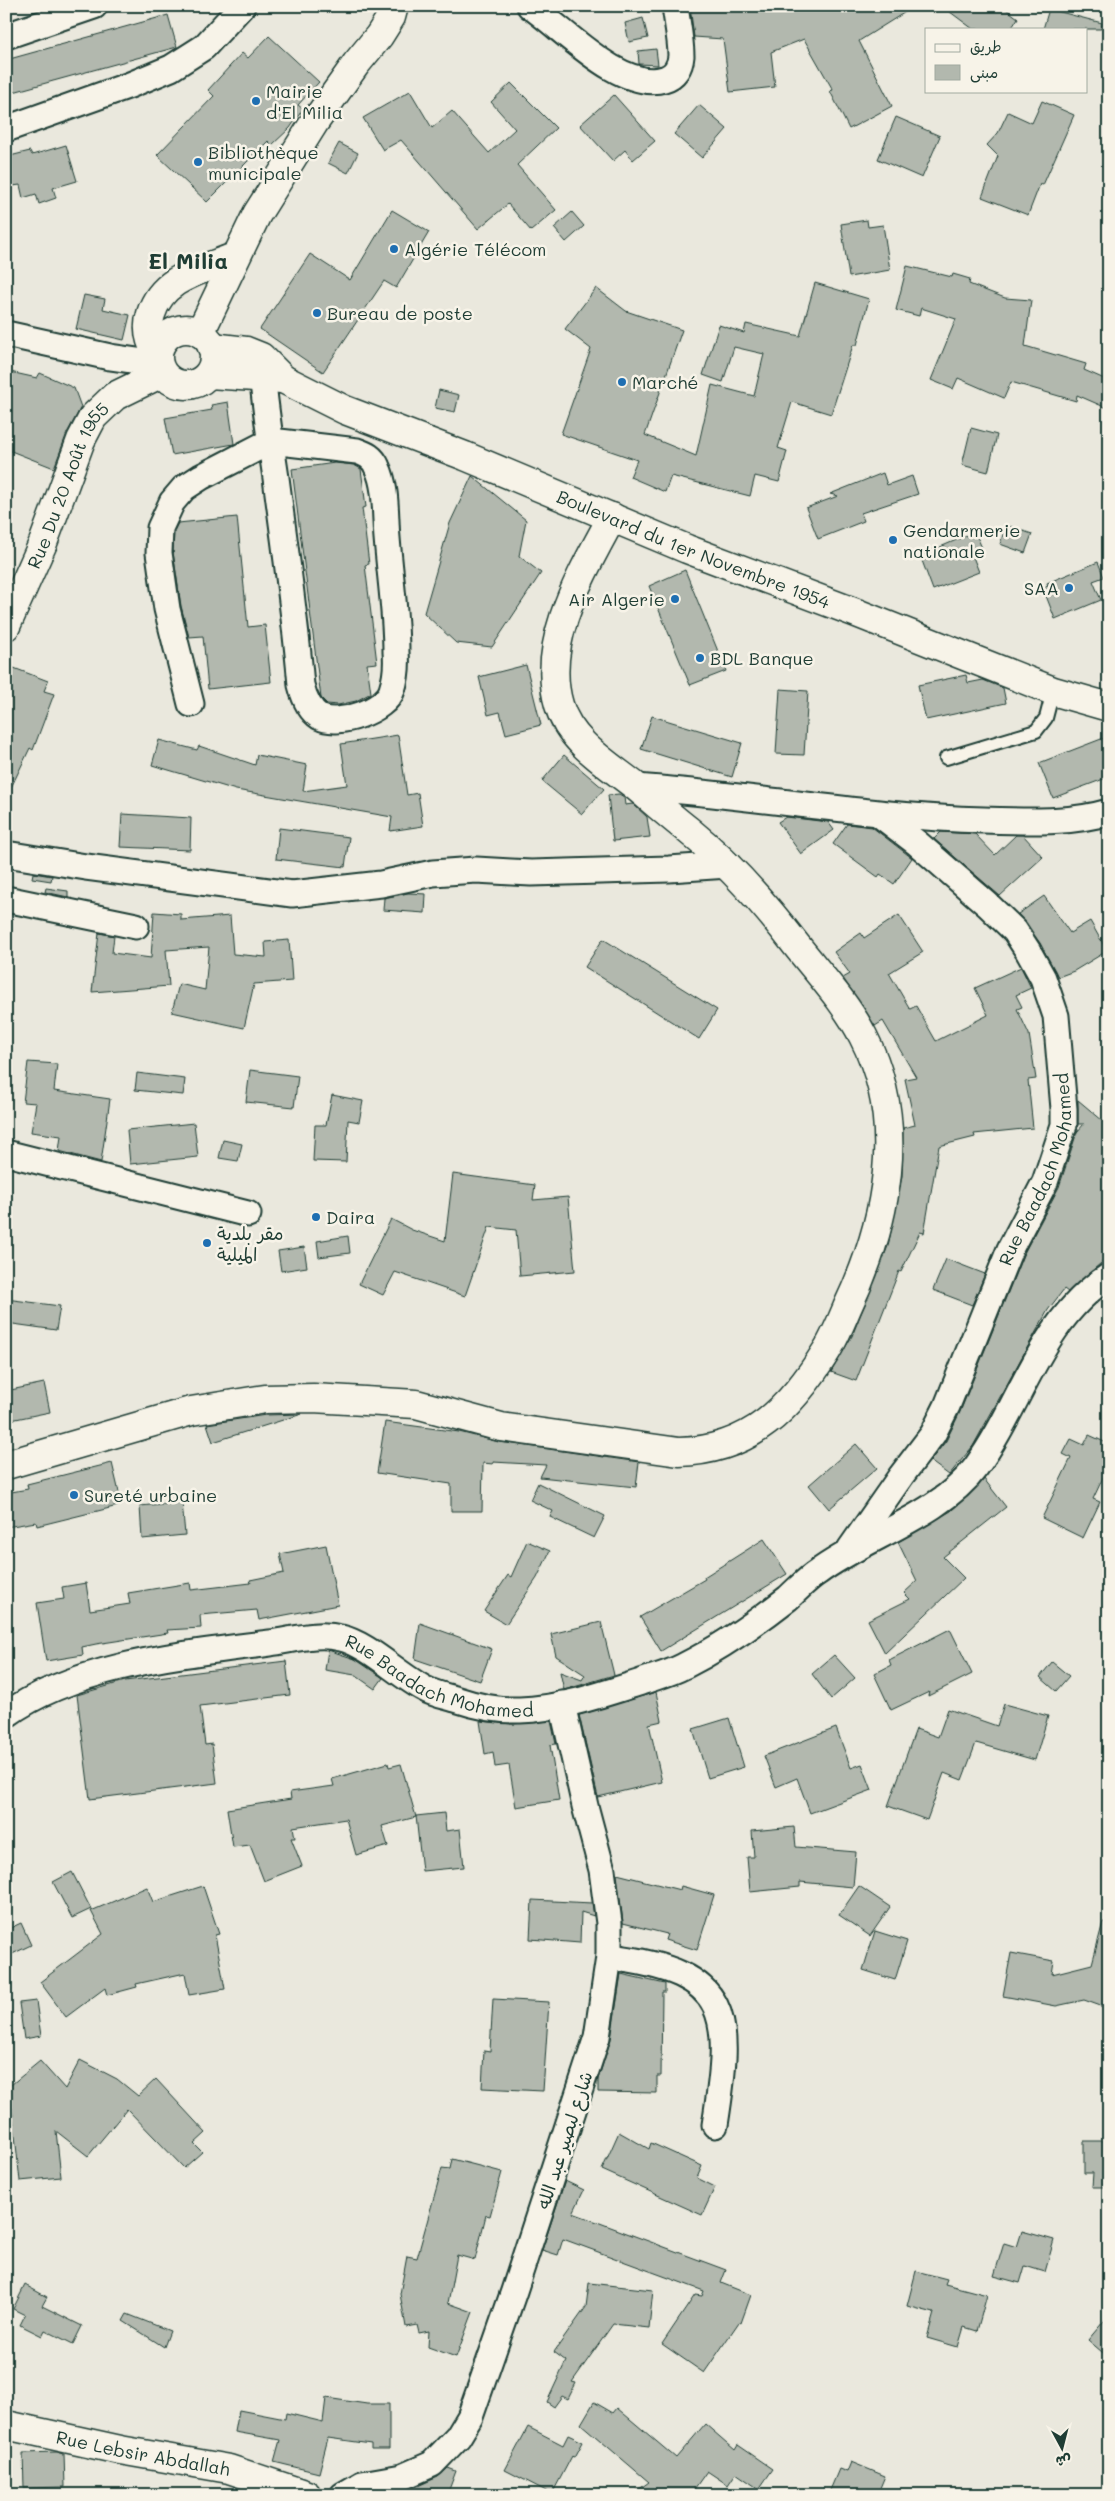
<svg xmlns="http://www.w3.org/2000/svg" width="1115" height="2501" font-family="Mali,'Playpen Sans Arabic',sans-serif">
	<rect width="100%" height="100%" fill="#eae8dd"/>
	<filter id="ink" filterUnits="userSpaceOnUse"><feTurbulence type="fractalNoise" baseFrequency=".02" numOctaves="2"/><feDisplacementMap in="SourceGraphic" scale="10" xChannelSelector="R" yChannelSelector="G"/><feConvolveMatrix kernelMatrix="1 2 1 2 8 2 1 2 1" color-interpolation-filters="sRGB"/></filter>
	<g filter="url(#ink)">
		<g fill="#b2b8ae" stroke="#1f3d34">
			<polygon points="690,6 915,6 859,41 892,106 849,129 830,91 833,90 804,39 771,52 775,87 730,92 723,39 694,37"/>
			<polygon points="942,6 1002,6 1018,18 1011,29 973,29"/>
			<polygon points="1049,9 1102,23 1101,29 1043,29"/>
			<polygon points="168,15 177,47 6,94 6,60"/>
			<polygon points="643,18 648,38 629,42 625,23"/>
			<polygon points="269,36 319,82 298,105 303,109 290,128 272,145 268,141 207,202 157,155 214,96 208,90 242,53 248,58"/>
			<polygon points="656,49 658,65 639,64 638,51"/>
			<polygon points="511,83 556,128 517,165 556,210 531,231 508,204 478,229 401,140 383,150 363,118 410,91 432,128 452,111 489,153 515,129 491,102"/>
			<polygon points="614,95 655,141 633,160 625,150 613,161 580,125"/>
			<polygon points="1042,101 1074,115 1043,185 1040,184 1028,215 982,197 998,156 987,145 998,133 1008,112 1032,123"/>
			<polygon points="699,105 727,129 702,158 674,134"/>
			<polygon points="896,117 940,136 922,178 878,159"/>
			<polygon points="339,143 358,153 348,173 328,163"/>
			<polygon points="66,145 77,181 53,188 56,198 39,204 36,194 23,198 20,185 6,187 6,157 30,151 32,155"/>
			<polygon points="392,210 429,232 396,288 384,281 323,372 260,329 310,254 350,280"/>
			<polygon points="572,212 584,226 566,242 554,228"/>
			<polygon points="867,220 868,227 883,225 890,270 849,277 841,224"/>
			<polygon points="907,266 952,277 953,274 970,279 969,284 1005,298 1031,300 1025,346 1086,364 1084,370 1109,381 1109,409 1077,395 1076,401 1011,382 1004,398 958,378 953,389 931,380 956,319 921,308 919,316 896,310"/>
			<polygon points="815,283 869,299 857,345 853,345 831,414 792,402 778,448 787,451 779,482 755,476 750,496 671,476 665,492 630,477 637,460 561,434 591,349 565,329 596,288 626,311 682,330 645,435 696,456 712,385 754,396 764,354 734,347 723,382 703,375 719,325 744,333 746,324 800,336"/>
			<polygon points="84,295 105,299 103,309 130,315 124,340 76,329"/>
			<polygon points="10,372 37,378 40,373 74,388 81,407 67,433 54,468 6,449 6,380"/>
			<polygon points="439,390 459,395 455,412 435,408"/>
			<polygon points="228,402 234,444 172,455 165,418 212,410 211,405"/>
			<polygon points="971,428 997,435 988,472 962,465"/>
			<polygon points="335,463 354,465 361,469 366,507 362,508 369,564 365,565 377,663 367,664 371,693 356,701 338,705 327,704 321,698 292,469"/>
			<polygon points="883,473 887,485 912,476 918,494 861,513 864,521 818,539 806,508 838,496 830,494"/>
			<polygon points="472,476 526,520 519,556 541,573 492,647 456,643 424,613 450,523"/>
			<polygon points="237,517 248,627 265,625 271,682 208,689 203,636 189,637 181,606 173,552 174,531 178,523"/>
			<polygon points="1006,525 1032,534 1025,553 1000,544"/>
			<polygon points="975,532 982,548 971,552 979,572 933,590 921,558 926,557 924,554"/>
			<polygon points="1098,562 1104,577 1093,581 1101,600 1055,619 1043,588 1048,586 1047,583"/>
			<polygon points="685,570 726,671 690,685 649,586"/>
			<polygon points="6,665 48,681 44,691 54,694 33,750 30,748 6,798"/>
			<polygon points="526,665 541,725 506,734 500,712 488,715 479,677"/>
			<polygon points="966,675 968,683 983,680 1003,688 1006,703 926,720 918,685"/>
			<polygon points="780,689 808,691 804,755 776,754"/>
			<polygon points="652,716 742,743 732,777 641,749"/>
			<polygon points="398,735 407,795 418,793 423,826 390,831 392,817 236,790 152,765 159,740 197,750 199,746 255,765 257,755 307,765 303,791 347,785 341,744"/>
			<polygon points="1109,736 1109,777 1053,798 1039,763"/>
			<polygon points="564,755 604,789 582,814 542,781"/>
			<polygon points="619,794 624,797 625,805 633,804 647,817 650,837 613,841 608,795"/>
			<polygon points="122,814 191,818 190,850 120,847"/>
			<polygon points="786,817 828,822 834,830 801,854 778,822"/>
			<polygon points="847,824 872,827 912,858 894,884 880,874 878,877 833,844"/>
			<polygon points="279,828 349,837 345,867 276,859"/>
			<polygon points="941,832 975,834 995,855 1016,835 1023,835 1043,857 1000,896 934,839"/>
			<polygon points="33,873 52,876 51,881 32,878"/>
			<polygon points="46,888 68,891 68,897 45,892"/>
			<polygon points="408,893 426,894 425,913 383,910 384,898"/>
			<polygon points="1044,896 1070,933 1090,921 1107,951 1074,971 1058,977 1040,943 1018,914"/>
			<polygon points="154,912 181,914 181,920 230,916 233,954 266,957 265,942 289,940 292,981 254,984 244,1028 172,1012 179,984 205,990 209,947 166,950 169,986 92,992 99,933 114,936 112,953 151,958"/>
			<polygon points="899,915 923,952 889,973 910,1009 916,1006 936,1041 988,1015 975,988 1021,967 1031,988 1016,995 1022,1007 1017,1009 1029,1034 1036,1079 1028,1080 1033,1128 974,1134 975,1137 939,1146 924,1233 920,1232 901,1272 899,1271 856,1381 831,1372 852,1336 888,1246 902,1176 903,1128 915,1125 905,1079 916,1077 883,1021 875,1026 843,978 850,974 834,952 861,933 864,938"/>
			<polygon points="603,939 717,1010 699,1039 585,967"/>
			<polygon points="28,1062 57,1064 54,1091 110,1099 101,1162 59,1151 61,1136 31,1132 36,1103 23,1102"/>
			<polygon points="250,1070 298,1076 294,1107 246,1102"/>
			<polygon points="137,1073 185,1079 183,1095 135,1090"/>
			<polygon points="332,1095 363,1101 359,1122 348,1120 346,1162 313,1161 315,1125 326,1125"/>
			<polygon points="1078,1100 1109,1126 1109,1256 1068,1292 1064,1289 1048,1310 973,1446 949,1475 930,1461 946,1441 960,1412 1023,1255 1059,1187 1077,1132 1084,1124 1078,1124"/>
			<polygon points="194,1123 198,1157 130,1164 127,1130"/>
			<polygon points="223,1140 242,1144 238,1161 219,1158"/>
			<polygon points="453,1174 535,1185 533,1200 568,1197 575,1271 520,1276 516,1230 489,1227 465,1296 395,1272 383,1295 359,1284 391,1219 412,1230 445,1241"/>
			<polygon points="348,1236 350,1253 319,1257 317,1241"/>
			<polygon points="304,1247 307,1267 281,1271 278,1251"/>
			<polygon points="946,1259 985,1274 972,1305 933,1290"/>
			<polygon points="6,1299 60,1306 56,1330 6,1323"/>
			<polygon points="44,1383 50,1412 6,1421 6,1391"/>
			<polygon points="302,1414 213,1442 207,1424 266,1415"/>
			<polygon points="385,1422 459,1432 499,1442 639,1462 636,1487 540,1477 546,1465 493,1462 493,1464 483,1463 482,1511 451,1511 451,1484 377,1473"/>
			<polygon points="1089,1435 1109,1444 1109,1465 1093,1499 1100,1502 1083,1538 1042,1518 1071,1458 1063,1454 1071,1439 1084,1445"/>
			<polygon points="856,1444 877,1468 829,1509 809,1485"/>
			<polygon points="112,1463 122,1505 37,1526 36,1522 6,1527 6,1493 28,1489 27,1484"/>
			<polygon points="984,1479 1006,1507 943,1557 964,1578 885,1653 868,1620 910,1599 904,1593 917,1581 898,1542 951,1511"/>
			<polygon points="538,1483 605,1516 594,1538 550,1517 553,1511 530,1500"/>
			<polygon points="182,1502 185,1535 142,1539 140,1506"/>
			<polygon points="764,1539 787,1574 661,1651 640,1617 705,1579 704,1577"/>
			<polygon points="527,1541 550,1551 537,1578 506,1624 484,1611 508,1575 511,1577"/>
			<polygon points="326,1545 338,1605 259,1620 257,1610 200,1615 201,1628 167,1630 168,1633 96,1644 82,1647 83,1655 46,1661 37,1603 64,1599 62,1587 86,1583 90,1610 130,1604 128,1593 190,1583 191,1590 251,1583 250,1580 284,1573 280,1554"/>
			<polygon points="601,1622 614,1675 564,1690 560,1672 582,1680 585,1675 556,1656 551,1634"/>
			<polygon points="420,1623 492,1649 480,1681 415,1659"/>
			<polygon points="950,1629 972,1674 928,1696 929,1692 891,1710 874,1674 891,1665 889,1660"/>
			<polygon points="328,1650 355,1659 383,1678 375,1689 355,1675 325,1670"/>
			<polygon points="834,1655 855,1678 831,1699 812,1674"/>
			<polygon points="286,1661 290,1695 200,1706 205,1745 212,1744 217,1783 90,1799 77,1695 125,1681"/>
			<polygon points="1052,1662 1069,1676 1056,1691 1040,1677"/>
			<polygon points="656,1692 662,1721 649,1724 662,1782 598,1797 579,1715"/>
			<polygon points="1004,1704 1048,1716 1035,1760 976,1743 962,1780 944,1773 927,1820 888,1806 916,1729 938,1737 948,1709 997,1726"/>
			<polygon points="729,1718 744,1767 708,1778 693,1729"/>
			<polygon points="480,1721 512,1724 551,1721 556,1744 550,1745 559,1800 516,1807 509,1765 495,1767 493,1752 485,1754"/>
			<polygon points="836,1728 851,1768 862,1764 872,1790 810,1813 797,1778 776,1787 764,1756"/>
			<polygon points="388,1763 389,1767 401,1764 416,1817 382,1826 388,1846 356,1855 346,1819 293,1827 295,1838 291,1838 302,1866 264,1881 250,1845 233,1847 227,1809 291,1799 290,1792 334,1786 332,1779"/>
			<polygon points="444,1813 446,1831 460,1829 464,1867 422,1871 416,1816"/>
			<polygon points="794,1827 796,1847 856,1852 853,1887 800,1882 800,1887 750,1892 747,1857 754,1857 752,1831"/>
			<polygon points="72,1872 91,1909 72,1918 53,1882"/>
			<polygon points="617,1874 680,1890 681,1886 714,1895 697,1950 665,1940 667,1934 623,1923"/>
			<polygon points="203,1886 219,1934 215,1935 225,1989 189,1995 185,1973 136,1984 137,1987 107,1995 105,1988 66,2017 40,1982 103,1934 91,1911 147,1887 153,1902"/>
			<polygon points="859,1886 890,1907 870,1936 839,1915"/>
			<polygon points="532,1900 592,1903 594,1916 581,1912 580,1943 530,1939"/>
			<polygon points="1103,1922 1109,1922 1109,2009 1084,2000 1056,2006 1003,1996 1011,1953 1054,1961 1052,1974 1092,1964"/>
			<polygon points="21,1923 31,1945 6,1957 6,1930"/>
			<polygon points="875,1931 907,1941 895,1980 863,1970"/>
			<polygon points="621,1974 665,1984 665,1992 662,1992 661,2076 657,2076 657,2093 598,2092 598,2079 611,2039"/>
			<polygon points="493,1999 549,2002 543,2091 482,2088 484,2050 490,2051"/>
			<polygon points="36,2001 41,2036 24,2039 19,2003"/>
			<polygon points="80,2060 117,2079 138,2096 156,2079 206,2133 194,2144 202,2152 184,2168 127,2109 88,2156 56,2131 61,2177 20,2181 12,2108 6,2112 6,2089 40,2061 65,2089"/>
			<polygon points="619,2132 649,2149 651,2143 702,2166 697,2178 715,2187 702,2215 602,2170"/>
			<polygon points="1084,2141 1109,2141 1109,2187 1092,2187 1093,2173 1084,2173"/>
			<polygon points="452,2159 502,2172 490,2216 486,2215 475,2260 457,2255 448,2303 473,2312 456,2357 428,2347 429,2331 419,2333 417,2325 406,2327 400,2294 407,2256 417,2258 442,2168 450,2169"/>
			<polygon points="565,2181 584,2190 573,2213 726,2270 721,2283 751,2295 741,2323 739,2322 704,2373 662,2344 695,2295 702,2296 704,2291 563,2239 558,2255 542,2250"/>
			<polygon points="1022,2231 1054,2240 1045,2272 1025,2266 1020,2283 994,2276 1004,2243 1017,2247"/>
			<polygon points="916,2271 947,2279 945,2284 987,2295 977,2331 964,2327 958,2347 927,2338 934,2313 907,2306"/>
			<polygon points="589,2283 653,2290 649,2328 613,2324 572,2382 576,2383 568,2399 562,2396 554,2407 547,2402 566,2361 554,2352 586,2307"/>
			<polygon points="25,2285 47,2297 42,2306 82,2326 73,2344 45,2330 42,2336 20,2325 25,2315 13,2309"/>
			<polygon points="127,2314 170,2331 164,2347 123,2321"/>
			<polygon points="1109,2315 1109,2358 1088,2340"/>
			<polygon points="326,2398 367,2404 389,2404 389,2449 371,2449 371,2444 328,2438 319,2473 274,2462 280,2440 235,2432 239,2410 285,2419 286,2413 323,2422"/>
			<polygon points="594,2402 613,2413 617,2408 676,2458 705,2424 735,2450 738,2445 773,2469 759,2489 736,2473 728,2485 707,2471 690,2495 631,2495 649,2482 581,2424"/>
			<polygon points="528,2427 563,2445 568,2435 583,2442 575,2457 572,2456 552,2494 505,2470"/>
			<polygon points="57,2452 64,2454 65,2487 24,2488 23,2453"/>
			<polygon points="851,2462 885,2476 877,2495 828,2495 839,2469 847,2472"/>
			<polygon points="448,2468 456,2471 447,2495 426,2495 411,2489 438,2477"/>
		</g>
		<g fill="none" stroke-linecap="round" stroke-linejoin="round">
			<defs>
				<polyline id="lane" points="946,758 1036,731 1046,718 1053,691"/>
				<g id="street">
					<path d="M 530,6 C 564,29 621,92 664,79 C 675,76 680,67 681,56 C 681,40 677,22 675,6"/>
					<polyline points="6,36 94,6"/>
					<polyline points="6,129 130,85 171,68 204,47 242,6"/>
					<polyline points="6,334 110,357 158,364"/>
					<path d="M 191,704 L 167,609 L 159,553 L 160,528 L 172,502 L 184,488 L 201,477 L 271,441 L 357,451 C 366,454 373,457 377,467 C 387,487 385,516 387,538 C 390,576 396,614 396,652 C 397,664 396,678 392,690 C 386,710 339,727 320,717 C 309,710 304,697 301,685 C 295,616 285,546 276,478 C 270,437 263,397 261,357"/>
					<path d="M 636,787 C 752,795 867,817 984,820 C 1027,821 1068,824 1109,812"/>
					<polyline points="6,854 86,867 292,894 381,884 433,873 476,870 531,873 669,869 728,865"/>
					<polyline points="6,899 136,926"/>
					<polyline points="6,1153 248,1214"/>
					<path id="s1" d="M 850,1549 L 901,1476 L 933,1434 L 947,1406 L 1010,1249 L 1045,1182 L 1064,1125 L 1064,1109 L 1056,1016 L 1043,978 L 1028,951 L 1015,931 L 988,905 L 917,843 L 879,814"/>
					<path id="s2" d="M 6,1715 C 76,1664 186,1654 270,1643 C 293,1640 317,1632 341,1638 C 368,1644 398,1675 425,1689 C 434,1694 445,1696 455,1699 C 476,1706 498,1711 520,1710 C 560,1709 603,1694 641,1682 C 655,1677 671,1673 684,1666 C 720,1648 756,1623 788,1598 C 798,1589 807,1579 818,1572 C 865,1537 941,1515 976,1467 C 1022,1404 1040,1320 1109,1276"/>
					<path d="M 609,1957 C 734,1972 732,2016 715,2125"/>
					<polyline points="343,2495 362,2484 402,2477 432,2464 458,2437 470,2417 514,2291 597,2037 609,1957 609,1923 602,1870 585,1806 562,1704"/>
				</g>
				<g id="secondary">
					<circle cx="186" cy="357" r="28"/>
					<polyline points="200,333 257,214 314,123 356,64 379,36 391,17 394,6"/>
					<path id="s3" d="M 212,347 L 246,351 L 261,357 L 283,379 L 345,410 L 465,456 L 687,549 L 854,612 L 1053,691 L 1109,707"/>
					<path d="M 157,354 C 150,342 146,329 151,314 C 163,276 202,271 236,256"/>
					<polyline points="209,374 283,379"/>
					<path id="s4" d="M 6,626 L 43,543 L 81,440 L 93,417 L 115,396 L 162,373"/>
					<path d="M 6,1465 L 191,1411 L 265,1399 L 313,1398 L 416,1404 L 501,1427 L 679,1452 C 751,1450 791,1408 827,1350 C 835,1337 841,1322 847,1308 C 887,1224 908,1123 863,1036 C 846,1003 820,975 797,946 C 764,903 730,864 688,830 C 670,816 652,800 634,785 C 606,763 569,741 559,705 C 540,641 583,572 612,517"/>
					<path id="s5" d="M 6,2425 L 120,2450 L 229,2469 L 307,2495"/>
				</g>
			</defs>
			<use href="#lane" stroke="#1f3d34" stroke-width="16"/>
			<use href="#street" stroke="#1f3d34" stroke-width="29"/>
			<use href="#secondary" stroke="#1f3d34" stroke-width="31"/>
			<use href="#lane" stroke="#f7f3e8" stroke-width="12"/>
			<use href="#street" stroke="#f7f3e8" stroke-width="25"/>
			<use href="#secondary" stroke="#f7f3e8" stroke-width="28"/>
		</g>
	</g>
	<g fill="#1f6fb2" stroke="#f7f3e8" stroke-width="2">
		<circle cx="256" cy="101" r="5"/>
		<circle cx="198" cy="162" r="5"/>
		<circle cx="394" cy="249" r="5"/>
		<circle cx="317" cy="313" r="5"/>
		<circle cx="622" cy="382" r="5"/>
		<circle cx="893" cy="540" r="5"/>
		<circle cx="1069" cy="588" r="5"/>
		<circle cx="675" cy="599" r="5"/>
		<circle cx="700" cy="658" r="5"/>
		<circle cx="316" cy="1217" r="5"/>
		<circle cx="207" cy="1243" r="5"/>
		<circle cx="74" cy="1495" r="5"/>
	</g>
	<g text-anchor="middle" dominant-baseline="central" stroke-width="5" stroke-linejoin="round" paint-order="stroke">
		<g font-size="18" fill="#1f3d34" stroke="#f7f3e8" text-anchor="start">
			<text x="266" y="91">Mairie<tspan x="266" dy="21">d'El Milia</tspan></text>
			<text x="208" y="152">Bibliothèque<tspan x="208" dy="21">municipale</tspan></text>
			<text x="404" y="249">Algérie Télécom</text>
			<text x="327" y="313">Bureau de poste</text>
			<text x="632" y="382">Marché</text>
			<text x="903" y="530">Gendarmerie<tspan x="903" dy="21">nationale</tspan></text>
			<text x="1059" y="588" text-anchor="end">SAA</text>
			<text x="665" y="599" text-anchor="end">Air Algerie</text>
			<text x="710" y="658">BDL Banque</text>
			<text x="326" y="1217">Daira</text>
			<text x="217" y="1233">مقر بلدية<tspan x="217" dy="21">الميلية</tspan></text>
			<text x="84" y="1495">Sureté urbaine</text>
		</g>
		<g font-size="18" fill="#1f3d34" stroke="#f7f3e8">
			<text stroke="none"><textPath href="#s4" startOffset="154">Rue Du 20 Août 1955</textPath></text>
			<text stroke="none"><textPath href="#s3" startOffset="526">Boulevard du 1er Novembre 1954</textPath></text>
			<text stroke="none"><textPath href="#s1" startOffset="428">Rue Baadach Mohamed</textPath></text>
			<text stroke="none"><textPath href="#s2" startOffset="456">Rue Baadach Mohamed</textPath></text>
			<text transform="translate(564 2140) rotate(-72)">شارع لبصير عبد الله</text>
			<text stroke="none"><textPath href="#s5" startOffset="140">Rue Lebsir Abdallah</textPath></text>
		</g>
		<g font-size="22" font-weight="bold" fill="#1f3d34" stroke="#f7f3e8">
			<text x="188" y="260">El Milia</text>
		</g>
	</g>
	<rect width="1115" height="2501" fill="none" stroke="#f7f3e8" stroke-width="25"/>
	<rect x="12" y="12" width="1090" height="2476" fill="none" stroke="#1f3d34" stroke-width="2" filter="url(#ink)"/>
	<rect x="925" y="28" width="162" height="65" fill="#f7f3e8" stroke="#a1aaa0"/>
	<rect x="935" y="44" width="25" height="8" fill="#f7f3e8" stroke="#a1aaa0"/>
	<text x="970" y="52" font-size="15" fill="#1f3d34">طريق</text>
	<rect x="935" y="65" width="25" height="15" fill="#b2b8ae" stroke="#a1aaa0"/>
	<text x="970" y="78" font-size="15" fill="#1f3d34">مبنى</text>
	<g transform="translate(1062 2448) rotate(173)" stroke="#f7f3e8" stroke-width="4" paint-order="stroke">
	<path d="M0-4L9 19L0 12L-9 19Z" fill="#1f3d34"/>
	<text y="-8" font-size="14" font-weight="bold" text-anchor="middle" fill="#1f3d34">ش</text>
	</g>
</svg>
